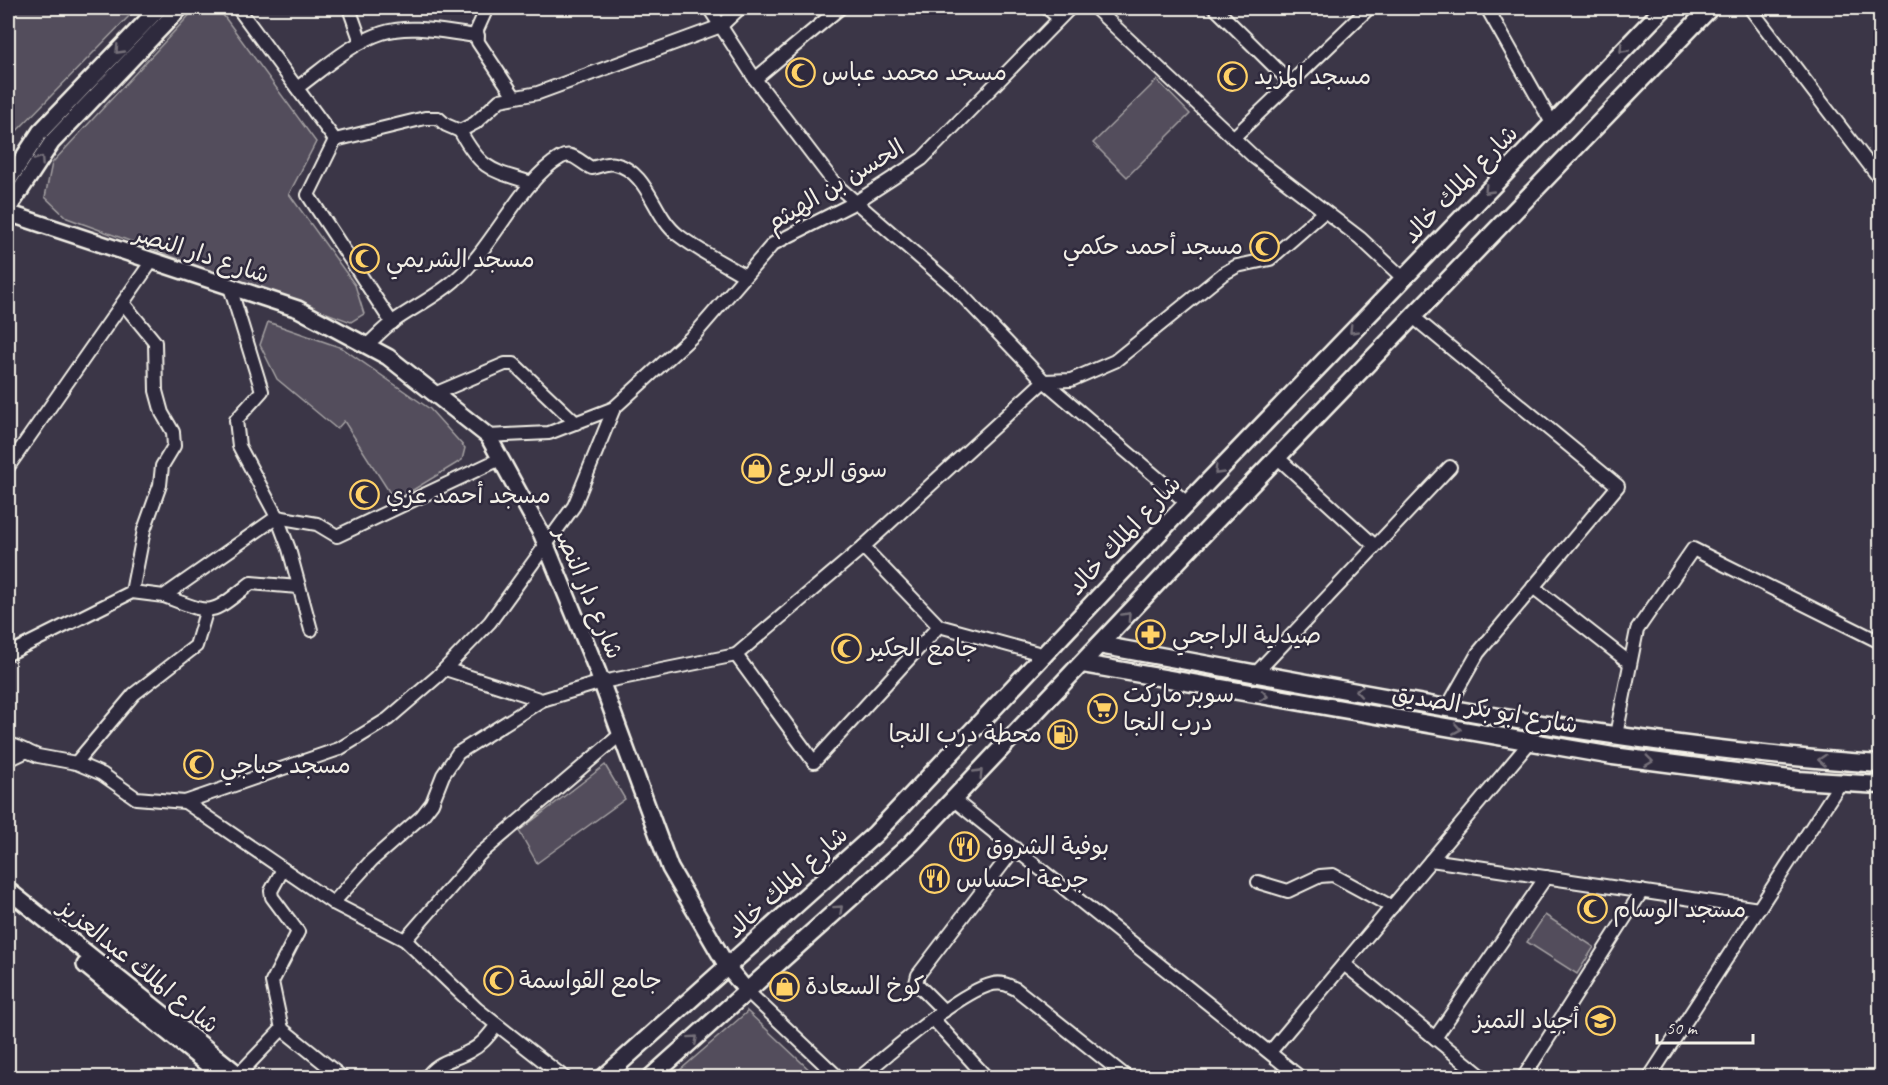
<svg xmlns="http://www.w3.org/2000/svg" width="1888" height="1085" font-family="Caveat,'Playpen Sans Arabic',sans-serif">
	<rect width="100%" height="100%" fill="#3b3647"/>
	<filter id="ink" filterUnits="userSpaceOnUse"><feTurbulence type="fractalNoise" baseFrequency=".0167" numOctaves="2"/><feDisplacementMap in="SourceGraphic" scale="12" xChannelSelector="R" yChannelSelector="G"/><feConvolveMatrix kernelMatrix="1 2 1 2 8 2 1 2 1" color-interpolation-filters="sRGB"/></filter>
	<g filter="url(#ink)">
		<g fill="#534e5c" stroke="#a4a0a2" stroke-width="1.5">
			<polygon points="10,8 137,8 8,140 8,13"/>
			<polygon points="196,8 218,8 316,142 289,194 355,285 364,314 351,322 67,218 45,197 52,163"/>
			<polygon points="1157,80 1190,114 1127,177 1093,143"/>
			<polygon points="268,322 342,348 430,409 465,448 462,460 395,501 344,421 337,429 277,379 260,345"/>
			<polygon points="605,765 625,799 537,863 519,831"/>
			<polygon points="1545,915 1594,947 1577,974 1527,942"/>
			<polygon points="747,1011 817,1077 672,1077 747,1012"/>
		</g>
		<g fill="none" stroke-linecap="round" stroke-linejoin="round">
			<defs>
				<g id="minor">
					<polyline points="238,8 335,140 308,195 392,323"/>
					<polyline points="349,8 361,42"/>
					<polyline points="487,8 477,30 478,42 514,96"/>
					<polyline points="709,8 755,79 835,184 956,289 1044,381 1187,503"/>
					<polyline points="1047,8 1059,18"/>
					<polyline points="1095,8 1255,158 1360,238 1403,278"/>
					<polyline points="1215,8 1291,83"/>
					<polyline points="1487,8 1552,123"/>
					<polyline points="1750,8 1880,179"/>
					<polyline points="755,79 840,8"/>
					<path d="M 297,88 C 323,69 351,43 382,33 C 411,23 448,33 478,36"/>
					<path d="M 460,131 C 482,171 491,170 532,183"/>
					<polyline points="1233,138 1369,8"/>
					<polyline points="335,140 425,118 438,118 446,125 460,131 475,123 500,100 538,93 721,26 740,8"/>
					<polyline points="123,303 155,342 156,391 162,413 173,432 174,446 162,466 160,485 144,530 132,592"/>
					<polyline points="1412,316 1618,486 1478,653 1448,706"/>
					<path d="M 366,346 C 375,338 384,328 394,321 C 414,307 437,296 455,280 C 493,248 521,180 560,158 C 573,150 581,164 592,168 C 599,166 609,162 615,164 C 649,172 653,216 678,235 C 699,251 723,263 745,276"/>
					<polyline points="434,394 505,364 514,364 576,423"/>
					<polyline points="488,436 549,433 614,408 696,333 773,244 856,202 922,159 1070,8"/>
					<polyline points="1277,457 1375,546"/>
					<polyline points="8,467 152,261"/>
					<polyline points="277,517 317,524 337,536 500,459"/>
					<polyline points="277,517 289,549 311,630"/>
					<polyline points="863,547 1044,381 1071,380 1115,361 1223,274 1237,266 1270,259 1324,212"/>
					<polyline points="1533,587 1630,663"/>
					<path d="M 164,596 C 214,615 208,617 251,583 L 298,587"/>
					<polyline points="939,626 814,762 736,655 863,547 939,626 1045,655"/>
					<polyline points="8,654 132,592 164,596 277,517 239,446 236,420 262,391 230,287"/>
					<polyline points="445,669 542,700 602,682 736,655"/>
					<polyline points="1256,673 1450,467"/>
					<polyline points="1616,735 1637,630 1693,549 1880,642"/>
					<polyline points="8,743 38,756 76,763 102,774 136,798 185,802 339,749 388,719 438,676 490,622 574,506 614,408"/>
					<polyline points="8,760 27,751"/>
					<polyline points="76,763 134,694 196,646 206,612"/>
					<polyline points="954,800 1301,1078"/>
					<polyline points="185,802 333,903 405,940 477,1009 565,1078"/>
					<polyline points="1431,860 1759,909"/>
					<polyline points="1258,882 1288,891 1320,876 1333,875 1392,907"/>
					<polyline points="333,903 372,860 422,816 432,803 443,775 458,753 542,700"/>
					<polyline points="8,905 10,904"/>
					<polyline points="405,940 479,855 621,734"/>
					<polyline points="1344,964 1484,1078"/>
					<polyline points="747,991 839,1078"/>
					<polyline points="944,1011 916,983 918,975 1015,848"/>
					<polyline points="934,1020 987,1078"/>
					<polyline points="282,1029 272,982 298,932 272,897 271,891 283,869"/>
					<polyline points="1435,1038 1546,877"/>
					<polyline points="1270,1052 1530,742"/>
					<polyline points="239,1074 282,1029 343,1078"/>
					<path d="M 426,1078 C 438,1060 453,1061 470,1051 C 482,1045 489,1035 497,1025"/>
					<path d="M 859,1078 C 889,1054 960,991 993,984 C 1002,982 1008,985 1016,989 L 1128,1078"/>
					<polyline points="1523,1078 1642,891"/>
					<polyline points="1649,1078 1841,782"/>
				</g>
				<g id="tertiary">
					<polyline points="8,181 40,132 159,8"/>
					<polyline points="8,209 52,142 180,8"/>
					<polyline points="8,213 298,309 388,357 488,436 542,535 597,670 670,868 728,968 747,991"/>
					<polyline points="8,890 243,1078"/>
					<polyline points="85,965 224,1078"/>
				</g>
				<g id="secondary">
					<path d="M 1099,645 C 1358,691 1618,747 1880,764"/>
					<polyline points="1083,664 1613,756 1798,780 1880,785"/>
					<polyline points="603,1078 875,834 1174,517 1664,8"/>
					<polyline points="650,1078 911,844 1211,526 1710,8"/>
				</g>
			</defs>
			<use href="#minor" stroke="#f4f1e8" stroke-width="16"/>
			<use href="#tertiary" stroke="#f4f1e8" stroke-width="20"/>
			<use href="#secondary" stroke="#f4f1e8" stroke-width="21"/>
			<use href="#minor" stroke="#2f2a3d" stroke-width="12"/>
			<use href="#tertiary" stroke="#2f2a3d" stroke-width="15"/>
			<use href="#secondary" stroke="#2f2a3d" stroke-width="16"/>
		</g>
		<defs><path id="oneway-chevron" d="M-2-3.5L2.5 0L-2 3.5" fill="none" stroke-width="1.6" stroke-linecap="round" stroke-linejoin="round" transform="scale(1.5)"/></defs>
		<g stroke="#747079">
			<use href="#oneway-chevron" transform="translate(1623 49) rotate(134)"/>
			<use href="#oneway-chevron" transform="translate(119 50) rotate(134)"/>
			<use href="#oneway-chevron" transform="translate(40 160) rotate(-56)"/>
			<use href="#oneway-chevron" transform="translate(1488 190) rotate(134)"/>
			<use href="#oneway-chevron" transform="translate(1353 330) rotate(134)"/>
			<use href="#oneway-chevron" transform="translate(1218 471) rotate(134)"/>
			<use href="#oneway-chevron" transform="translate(1127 616) rotate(-47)"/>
			<use href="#oneway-chevron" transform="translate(1359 691) rotate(-170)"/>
			<use href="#oneway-chevron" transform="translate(1264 696) rotate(10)"/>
			<use href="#oneway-chevron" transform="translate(1457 729) rotate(10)"/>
			<use href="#oneway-chevron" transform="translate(1822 760) rotate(-176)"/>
			<use href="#oneway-chevron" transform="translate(1649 761) rotate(7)"/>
			<use href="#oneway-chevron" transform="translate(979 773) rotate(-46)"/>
			<use href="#oneway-chevron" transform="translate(839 909) rotate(-42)"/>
			<use href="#oneway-chevron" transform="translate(694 1039) rotate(-42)"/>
		</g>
	</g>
	<defs>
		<symbol id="mosque-ring" viewBox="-11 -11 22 22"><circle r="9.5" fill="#2f2a3d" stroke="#ffd166" stroke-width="1.5"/><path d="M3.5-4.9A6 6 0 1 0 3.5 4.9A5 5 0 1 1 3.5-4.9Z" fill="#ffd166"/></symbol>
		<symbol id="shop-ring" viewBox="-11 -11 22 22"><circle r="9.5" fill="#2f2a3d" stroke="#ffd166" stroke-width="1.5"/><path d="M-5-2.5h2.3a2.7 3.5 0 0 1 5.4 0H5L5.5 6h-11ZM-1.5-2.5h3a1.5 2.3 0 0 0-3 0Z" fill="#ffd166"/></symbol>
		<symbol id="pharmacy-ring" viewBox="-11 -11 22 22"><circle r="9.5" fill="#2f2a3d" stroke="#ffd166" stroke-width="1.5"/><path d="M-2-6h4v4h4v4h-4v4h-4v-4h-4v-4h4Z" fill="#ffd166"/></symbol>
		<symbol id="supermarket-ring" viewBox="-11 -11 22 22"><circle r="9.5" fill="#2f2a3d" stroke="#ffd166" stroke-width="1.5"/><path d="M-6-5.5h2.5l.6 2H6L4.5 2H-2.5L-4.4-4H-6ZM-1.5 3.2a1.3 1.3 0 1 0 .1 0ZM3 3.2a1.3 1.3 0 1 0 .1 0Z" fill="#ffd166"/></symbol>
		<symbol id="fuel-ring" viewBox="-11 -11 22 22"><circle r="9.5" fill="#2f2a3d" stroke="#ffd166" stroke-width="1.5"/><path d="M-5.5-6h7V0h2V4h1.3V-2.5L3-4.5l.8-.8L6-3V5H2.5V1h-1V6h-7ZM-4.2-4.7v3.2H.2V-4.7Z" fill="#ffd166"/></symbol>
		<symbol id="restaurant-ring" viewBox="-11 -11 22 22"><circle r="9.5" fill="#2f2a3d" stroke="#ffd166" stroke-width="1.5"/><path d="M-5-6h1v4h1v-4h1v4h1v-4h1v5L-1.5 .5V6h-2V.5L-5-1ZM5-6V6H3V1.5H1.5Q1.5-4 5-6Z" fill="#ffd166"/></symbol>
		<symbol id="school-ring" viewBox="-11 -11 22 22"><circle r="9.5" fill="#2f2a3d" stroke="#ffd166" stroke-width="1.5"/><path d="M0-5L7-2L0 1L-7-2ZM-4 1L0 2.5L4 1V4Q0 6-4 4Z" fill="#ffd166"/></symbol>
	</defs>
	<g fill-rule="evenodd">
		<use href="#mosque-ring" x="784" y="56" width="33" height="33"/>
		<use href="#mosque-ring" x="1216" y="60" width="33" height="33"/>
		<use href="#mosque-ring" x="1248" y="230" width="33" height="33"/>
		<use href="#mosque-ring" x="348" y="242" width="33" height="33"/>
		<use href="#shop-ring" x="740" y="452" width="33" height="33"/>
		<use href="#mosque-ring" x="348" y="478" width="33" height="33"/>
		<use href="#pharmacy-ring" x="1134" y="618" width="33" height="33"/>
		<use href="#mosque-ring" x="830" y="632" width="33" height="33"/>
		<use href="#supermarket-ring" x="1086" y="692" width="33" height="33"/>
		<use href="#fuel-ring" x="1046" y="718" width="33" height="33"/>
		<use href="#mosque-ring" x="182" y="748" width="33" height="33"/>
		<use href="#restaurant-ring" x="948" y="830" width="33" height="33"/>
		<use href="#restaurant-ring" x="918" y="862" width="33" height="33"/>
		<use href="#mosque-ring" x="1576" y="892" width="33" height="33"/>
		<use href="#mosque-ring" x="482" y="964" width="33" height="33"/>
		<use href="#shop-ring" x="768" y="970" width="33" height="33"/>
		<use href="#school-ring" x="1584" y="1004" width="33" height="33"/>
	</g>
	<g text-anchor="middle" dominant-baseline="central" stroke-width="5" stroke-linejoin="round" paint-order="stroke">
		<g font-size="24" fill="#f4f1e8" stroke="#2f2a3d" text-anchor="start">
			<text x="822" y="72">مسجد محمد عباس</text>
			<text x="1254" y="76">مسجد المزيد</text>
			<text x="1243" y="246" text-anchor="end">مسجد أحمد حكمي</text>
			<text x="386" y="259">مسجد الشريمي</text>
			<text x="777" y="469">سوق الربوع</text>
			<text x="386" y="495">مسجد أحمد عزي</text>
			<text x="1172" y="635">صيدلية الراجحي</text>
			<text x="868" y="648">جامع الحكير</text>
			<text x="1123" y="694">سوبر ماركت<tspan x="1123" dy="28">درب النجا</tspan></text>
			<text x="1042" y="734" text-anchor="end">محطة درب النجا</text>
			<text x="220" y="765">مسجد حباجي</text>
			<text x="986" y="846">بوفية الشروق</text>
			<text x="956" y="879">جرعة احساس</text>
			<text x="1613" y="909">مسجد الوسام</text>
			<text x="519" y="980">جامع القواسمة</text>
			<text x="805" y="986">كوخ السعادة</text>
			<text x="1579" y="1020" text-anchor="end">أجياد التميز</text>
		</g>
		<g font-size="24" fill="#f4f1e8" stroke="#2f2a3d">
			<text transform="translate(1460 184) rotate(-46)">شارع الملك خالد</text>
			<text transform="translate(835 185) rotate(-31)">الحسن بن الهيثم</text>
			<text transform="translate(202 254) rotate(18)">شارع دار النصر</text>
			<text transform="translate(1124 535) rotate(-47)">شارع الملك خالد</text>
			<text transform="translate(589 593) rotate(67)">شارع دار النصر</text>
			<text transform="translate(1485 709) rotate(10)">شارع ابو بكر الصديق</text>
			<text transform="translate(787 882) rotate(-42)">شارع الملك خالد</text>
			<text transform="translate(139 966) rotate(39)">شارع الملك عبدالعزيز</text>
		</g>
	</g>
	<rect width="1888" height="1085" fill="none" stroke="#2f2a3d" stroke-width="30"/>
	<rect x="15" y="15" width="1858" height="1055" fill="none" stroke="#f4f1e8" stroke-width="2" filter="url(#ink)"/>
	<path d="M1657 1034v9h96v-9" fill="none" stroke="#f4f1e8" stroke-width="3"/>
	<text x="1666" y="1034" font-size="18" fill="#f4f1e8" stroke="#2f2a3d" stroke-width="4.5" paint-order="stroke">50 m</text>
</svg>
